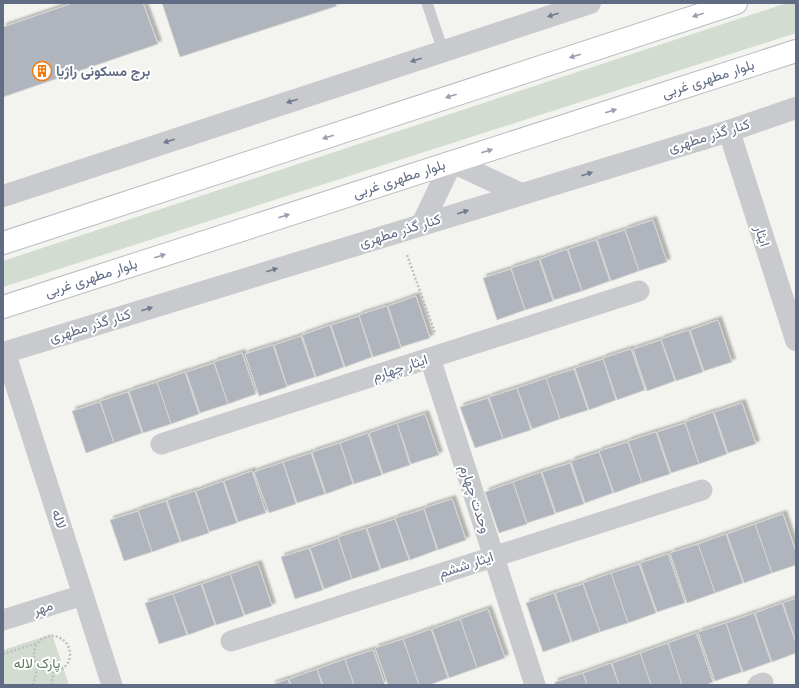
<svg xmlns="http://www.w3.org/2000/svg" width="799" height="688" font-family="'Varela Round',Vazirmatn,sans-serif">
	<defs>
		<filter id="shadow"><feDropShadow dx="3.5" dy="-3.5" stdDeviation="1" flood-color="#0004"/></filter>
	</defs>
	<rect width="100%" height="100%" fill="#f3f4ef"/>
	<g fill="#d2dcd0">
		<polygon points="787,3 796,3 796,33 3,287 3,261"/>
		<polygon points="52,634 69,685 3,685 3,650"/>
	</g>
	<g fill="#b0b5bd" stroke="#d5d5d3" filter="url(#shadow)">
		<polygon points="73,3 143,3 158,44 3,97 3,27"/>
		<polygon points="162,3 335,3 337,6 180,57"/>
		<polygon points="653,220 667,262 639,271 625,229"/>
		<polygon points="625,230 639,271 611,281 597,239"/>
		<polygon points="596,240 610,281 582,291 568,249"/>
		<polygon points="567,249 582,291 554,300 540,259"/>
		<polygon points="539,259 553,301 525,310 511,268"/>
		<polygon points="511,269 525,310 497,320 483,278"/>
		<polygon points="416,296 430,338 401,347 388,306"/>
		<polygon points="387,306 401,348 373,357 359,315"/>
		<polygon points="359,316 372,357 345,367 331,325"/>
		<polygon points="718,320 732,362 704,371 690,330"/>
		<polygon points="330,325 344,367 316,377 302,335"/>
		<polygon points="689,330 703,372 676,381 661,339"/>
		<polygon points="301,336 315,377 287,386 274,345"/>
		<polygon points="661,340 675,381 647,391 633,349"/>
		<polygon points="273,345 287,387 259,396 245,354"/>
		<polygon points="631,349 645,390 617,400 603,358"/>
		<polygon points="242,353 256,394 228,404 214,362"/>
		<polygon points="603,359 616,400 589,410 575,368"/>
		<polygon points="214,363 228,404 200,413 186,372"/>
		<polygon points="574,369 588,410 560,419 546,378"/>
		<polygon points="185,372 199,414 171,424 157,382"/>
		<polygon points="546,378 560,419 532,429 517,388"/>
		<polygon points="157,382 171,424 143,433 129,391"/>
		<polygon points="517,388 531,430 503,439 489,397"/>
		<polygon points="128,392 142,433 114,443 100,401"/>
		<polygon points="488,398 503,439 475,448 460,407"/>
		<polygon points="100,402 114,443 86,453 72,411"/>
		<polygon points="742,403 756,444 728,453 714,412"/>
		<polygon points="713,412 727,454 699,464 685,422"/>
		<polygon points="425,414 439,455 411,464 397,423"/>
		<polygon points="397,423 410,465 383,474 369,433"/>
		<polygon points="685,423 699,464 671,473 657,432"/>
		<polygon points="656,432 670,474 642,483 628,441"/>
		<polygon points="368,433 382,475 354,484 340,443"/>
		<polygon points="628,442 642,483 614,493 599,451"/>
		<polygon points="340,443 353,484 326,494 312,452"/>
		<polygon points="599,452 613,493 585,503 571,461"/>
		<polygon points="311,453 325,494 297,503 283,462"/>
		<polygon points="283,462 296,504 269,513 254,472"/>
		<polygon points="570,463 584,504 556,513 542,472"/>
		<polygon points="252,471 266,513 238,522 224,481"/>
		<polygon points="541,472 555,514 527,523 513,482"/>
		<polygon points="223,481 237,523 209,532 196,491"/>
		<polygon points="513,482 527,524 499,533 485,492"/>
		<polygon points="195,491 209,533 181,542 167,500"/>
		<polygon points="452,499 466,540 438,550 424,508"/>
		<polygon points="166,501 180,542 152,552 138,510"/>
		<polygon points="424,509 437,550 410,560 395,518"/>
		<polygon points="138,511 152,552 124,561 110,520"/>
		<polygon points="783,514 796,552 796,565 772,573 755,524"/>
		<polygon points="395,519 409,560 381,569 367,528"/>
		<polygon points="755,524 772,573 744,583 727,534"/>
		<polygon points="366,528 380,570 352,579 338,537"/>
		<polygon points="726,534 743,583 715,593 698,544"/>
		<polygon points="338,538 352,579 324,589 310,548"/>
		<polygon points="698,544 715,593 687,603 670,553"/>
		<polygon points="309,548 323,590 295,599 281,557"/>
		<polygon points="668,554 685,603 657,612 640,563"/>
		<polygon points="258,564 272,606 245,615 230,574"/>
		<polygon points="639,564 656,613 628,623 611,573"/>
		<polygon points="611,573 628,623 600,632 583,583"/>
		<polygon points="230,574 244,616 216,625 202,584"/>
		<polygon points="201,584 215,625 188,635 173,594"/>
		<polygon points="583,584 600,632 572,642 555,593"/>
		<polygon points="554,593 571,642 543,652 526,603"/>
		<polygon points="173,594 187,635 159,644 145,603"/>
		<polygon points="796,598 796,642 783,603"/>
		<polygon points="782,603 796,643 796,653 772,662 755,613"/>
		<polygon points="488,609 505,658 477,668 460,619"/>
		<polygon points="754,613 771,662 743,672 726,623"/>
		<polygon points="460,619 477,668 449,678 432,629"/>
		<polygon points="726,623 742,672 715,681 698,632"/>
		<polygon points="431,629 448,678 429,685 419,685 403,639"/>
		<polygon points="696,633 713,682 706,685 682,685 668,643"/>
		<polygon points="403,639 419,685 388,685 375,648"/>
		<polygon points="668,643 682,685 651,685 640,653"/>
		<polygon points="373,650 385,685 354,685 345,659"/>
		<polygon points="640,653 651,685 619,685 612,663"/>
		<polygon points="345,659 354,685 323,685 317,669"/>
		<polygon points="611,663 619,685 587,685 583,673"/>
		<polygon points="317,669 322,685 291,685 289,679"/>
		<polygon points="583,673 587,685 555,685 555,682"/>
		<polygon points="288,679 290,685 271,685"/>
	</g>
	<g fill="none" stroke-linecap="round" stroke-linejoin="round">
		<defs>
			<g id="primary">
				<polyline points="3,243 736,3"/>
				<polyline points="3,307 796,51"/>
			</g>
		</defs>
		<use href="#primary" stroke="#babcc1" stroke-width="24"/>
		<g stroke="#bec0c2" stroke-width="2.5" stroke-dasharray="2 2" stroke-linecap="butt">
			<polyline points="407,255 435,333"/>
			<circle cx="52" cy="654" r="18"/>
			<polyline points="3,654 37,643"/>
			<polyline points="33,685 38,666"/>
			<polyline points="51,685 54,672"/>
		</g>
		<polyline stroke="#c8cace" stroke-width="11" points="427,3 443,51"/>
		<g stroke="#c8cace" stroke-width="21">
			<polyline points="5,352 112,685"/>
			<polyline points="430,358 535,685"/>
			<polyline points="161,444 639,291"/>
			<polyline points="3,620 83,595"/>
			<polyline points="231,641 702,490"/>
			<polyline points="758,685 763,683"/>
		</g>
		<g stroke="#c8cace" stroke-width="22">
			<polyline points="729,131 796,340"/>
			<polyline points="3,196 590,3"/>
			<polyline points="422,224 452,162 521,194"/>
			<polyline points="3,353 729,131 796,108"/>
		</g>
		<use href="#primary" stroke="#fff" stroke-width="22"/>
	</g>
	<defs><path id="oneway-solid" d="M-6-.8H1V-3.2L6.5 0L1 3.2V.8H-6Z"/></defs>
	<g fill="#707a8f">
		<use href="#oneway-solid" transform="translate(553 15) rotate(162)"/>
		<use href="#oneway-solid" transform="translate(416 60) rotate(162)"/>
		<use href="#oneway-solid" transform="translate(292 101) rotate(162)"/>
		<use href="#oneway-solid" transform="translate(169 141) rotate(162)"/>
		<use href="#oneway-solid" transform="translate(587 174) rotate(-17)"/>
		<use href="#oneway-solid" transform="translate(463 212) rotate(-17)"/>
		<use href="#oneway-solid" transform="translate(272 270) rotate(-17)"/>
		<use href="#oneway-solid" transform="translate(147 309) rotate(-17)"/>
	</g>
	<g fill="#989faf">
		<use href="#oneway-solid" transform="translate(698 15) rotate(162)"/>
		<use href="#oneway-solid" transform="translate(575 56) rotate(162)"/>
		<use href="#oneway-solid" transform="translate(451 96) rotate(162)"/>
		<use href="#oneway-solid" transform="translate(611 111) rotate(-18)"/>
		<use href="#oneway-solid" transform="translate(328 137) rotate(162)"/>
		<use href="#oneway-solid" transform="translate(487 151) rotate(-18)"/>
		<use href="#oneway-solid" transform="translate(284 216) rotate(-18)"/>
		<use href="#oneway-solid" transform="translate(160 256) rotate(-18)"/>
	</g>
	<defs>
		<symbol id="building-ring" viewBox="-11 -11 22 22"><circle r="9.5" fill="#fff" stroke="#f37911" stroke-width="1.5"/><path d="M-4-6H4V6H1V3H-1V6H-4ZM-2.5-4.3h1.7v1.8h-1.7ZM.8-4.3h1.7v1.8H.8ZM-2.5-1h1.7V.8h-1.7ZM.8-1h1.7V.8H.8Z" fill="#f37911"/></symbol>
	</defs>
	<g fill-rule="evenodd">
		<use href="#building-ring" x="31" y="60" width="22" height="22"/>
	</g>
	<g text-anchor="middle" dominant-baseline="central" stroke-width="4" stroke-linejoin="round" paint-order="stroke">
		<g font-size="14" font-weight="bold" fill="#606c84" stroke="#fff" text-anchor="start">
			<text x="56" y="71">برج مسکونی راژیا</text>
		</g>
		<g font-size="14" fill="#606c84" stroke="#fff">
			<text transform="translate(708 79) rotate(-18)">بلوار مطهری غربی</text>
			<text transform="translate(709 136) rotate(-17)">کنار گذر مطهری</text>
			<text transform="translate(399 179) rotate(-18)">بلوار مطهری غربی</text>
			<text transform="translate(400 231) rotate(-17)">کنار گذر مطهری</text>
			<text transform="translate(762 236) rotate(72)">ایثار</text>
			<text transform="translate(91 278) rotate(-18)">بلوار مطهری غربی</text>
			<text transform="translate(90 326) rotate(-17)">کنار گذر مطهری</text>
			<text transform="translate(400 368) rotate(-18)">ایثار چهارم</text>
			<text transform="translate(475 499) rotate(72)">وحدت چهارم</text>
			<text transform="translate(59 519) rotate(72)">لاله</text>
			<text transform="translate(466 565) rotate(-18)">ایثار ششم</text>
			<text transform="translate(43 608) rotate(-18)">مهر</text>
		</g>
		<g font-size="14" fill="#607a60" stroke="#fff">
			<text x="37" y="663">پارک لاله</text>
		</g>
	</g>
	<rect width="799" height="688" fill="none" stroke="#606c84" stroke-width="8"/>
</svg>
